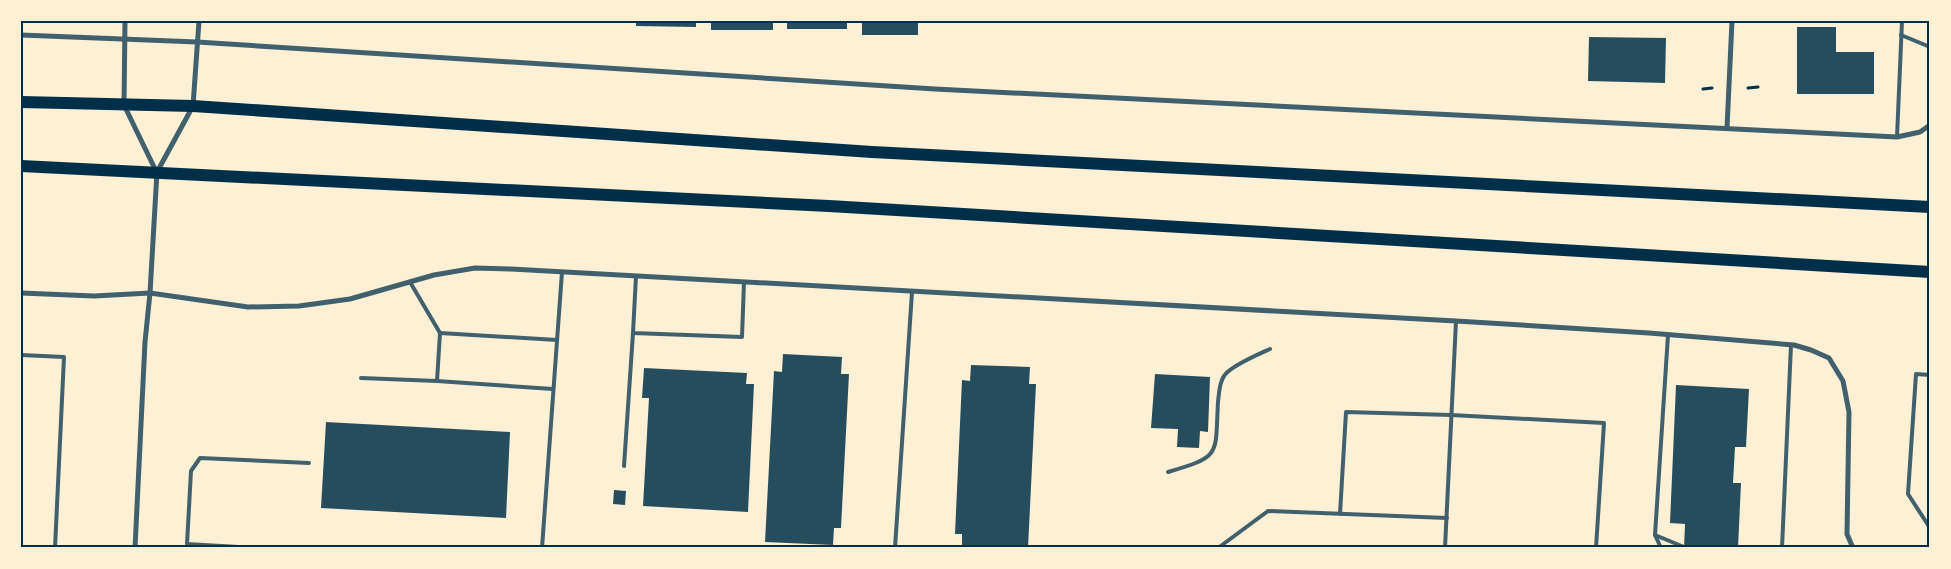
<svg xmlns="http://www.w3.org/2000/svg" width="1951" height="569" font-family="Rubik,sans-serif">
	<rect width="100%" height="100%" fill="#fdf0d5"/>
	<g fill="#264d5e">
		<polygon points="636,21 696,21 696,27 636,26"/>
		<rect x="711" y="21" width="62" height="9"/>
		<rect x="787" y="21" width="60" height="8"/>
		<rect x="862" y="21" width="56" height="14"/>
		<polygon points="1797,27 1836,27 1836,52 1874,52 1874,94 1797,94"/>
		<polygon points="1589,37 1666,38 1665,83 1588,81"/>
		<polygon points="783,354 842,357 841,374 849,374 841,528 834,528 833,545 765,542 774,371 782,372"/>
		<polygon points="971,365 1030,367 1029,384 1036,384 1028,548 962,548 962,534 955,534 962,380 970,381"/>
		<polygon points="644,368 747,373 746,384 754,384 748,512 643,506 649,398 642,398"/>
		<polygon points="1155,374 1210,377 1208,432 1200,431 1199,448 1177,447 1178,429 1151,428"/>
		<polygon points="1676,385 1749,389 1746,447 1735,447 1733,483 1741,483 1738,548 1684,548 1685,524 1670,523"/>
		<polygon points="326,422 510,432 506,518 321,508"/>
		<polygon points="614,490 626,491 625,505 613,504"/>
	</g>
	<g fill="none" stroke-linecap="round" stroke-linejoin="round">
		<g stroke="#003049" stroke-width="3">
			<polyline points="1748,88 1758,87"/>
			<polyline points="1703,89 1712,88"/>
		</g>
		<g stroke="#3f606c" stroke-width="4">
			<polyline points="1901,35 1930,47"/>
			<polyline points="1897,137 1902,21"/>
			<polyline points="636,276 633,333 742,337 744,282"/>
			<polyline points="440,333 557,340"/>
			<polyline points="1668,335 1655,535 1684,547"/>
			<polyline points="21,355 64,357 55,548"/>
			<polyline points="1930,375 1916,374 1908,494 1930,528"/>
			<polyline points="361,378 437,381 440,333 410,282"/>
			<polyline points="437,381 553,389"/>
			<polyline points="624,466 633,333"/>
			<path d="M 1168,472 C 1222,456 1215,456 1218,402 C 1219,394 1219,383 1224,376 C 1230,366 1259,354 1270,349"/>
			<polyline points="1340,514 1346,412 1451,415 1604,423 1596,548"/>
			<polyline points="1655,535 1661,548"/>
			<polyline points="258,548 187,544 191,471 200,458 309,463"/>
			<polyline points="542,548 562,272"/>
			<polyline points="895,548 912,292"/>
			<polyline points="1218,548 1268,511 1447,518"/>
			<polyline points="1445,548 1456,321"/>
			<polyline points="1782,548 1791,345"/>
		</g>
		<g stroke="#3f606c" stroke-width="5">
			<polyline points="125,21 124,105 156,171"/>
			<polyline points="21,35 197,42 935,89 1897,137 1920,132 1930,125"/>
			<polyline points="1727,128 1732,21"/>
			<polyline points="21,293 94,296 150,293 248,307 299,306 350,299 434,275 475,268 511,269 1456,321 1649,333 1794,345 1811,350 1829,358 1843,381 1849,412 1847,534 1853,548"/>
			<polyline points="135,548 145,342 150,293 157,172 193,106 199,21"/>
		</g>
		<g stroke="#003049" stroke-width="12">
			<polyline points="21,102 193,106 872,152 1930,207"/>
			<polyline points="21,166 829,206 1930,272"/>
		</g>
	</g>
	<rect width="1951" height="569" fill="none" stroke="#fdf0d5" stroke-width="45"/>
	<rect x="22" y="22" width="1906" height="524" fill="none" stroke="#003049" stroke-width="2"/>
</svg>
